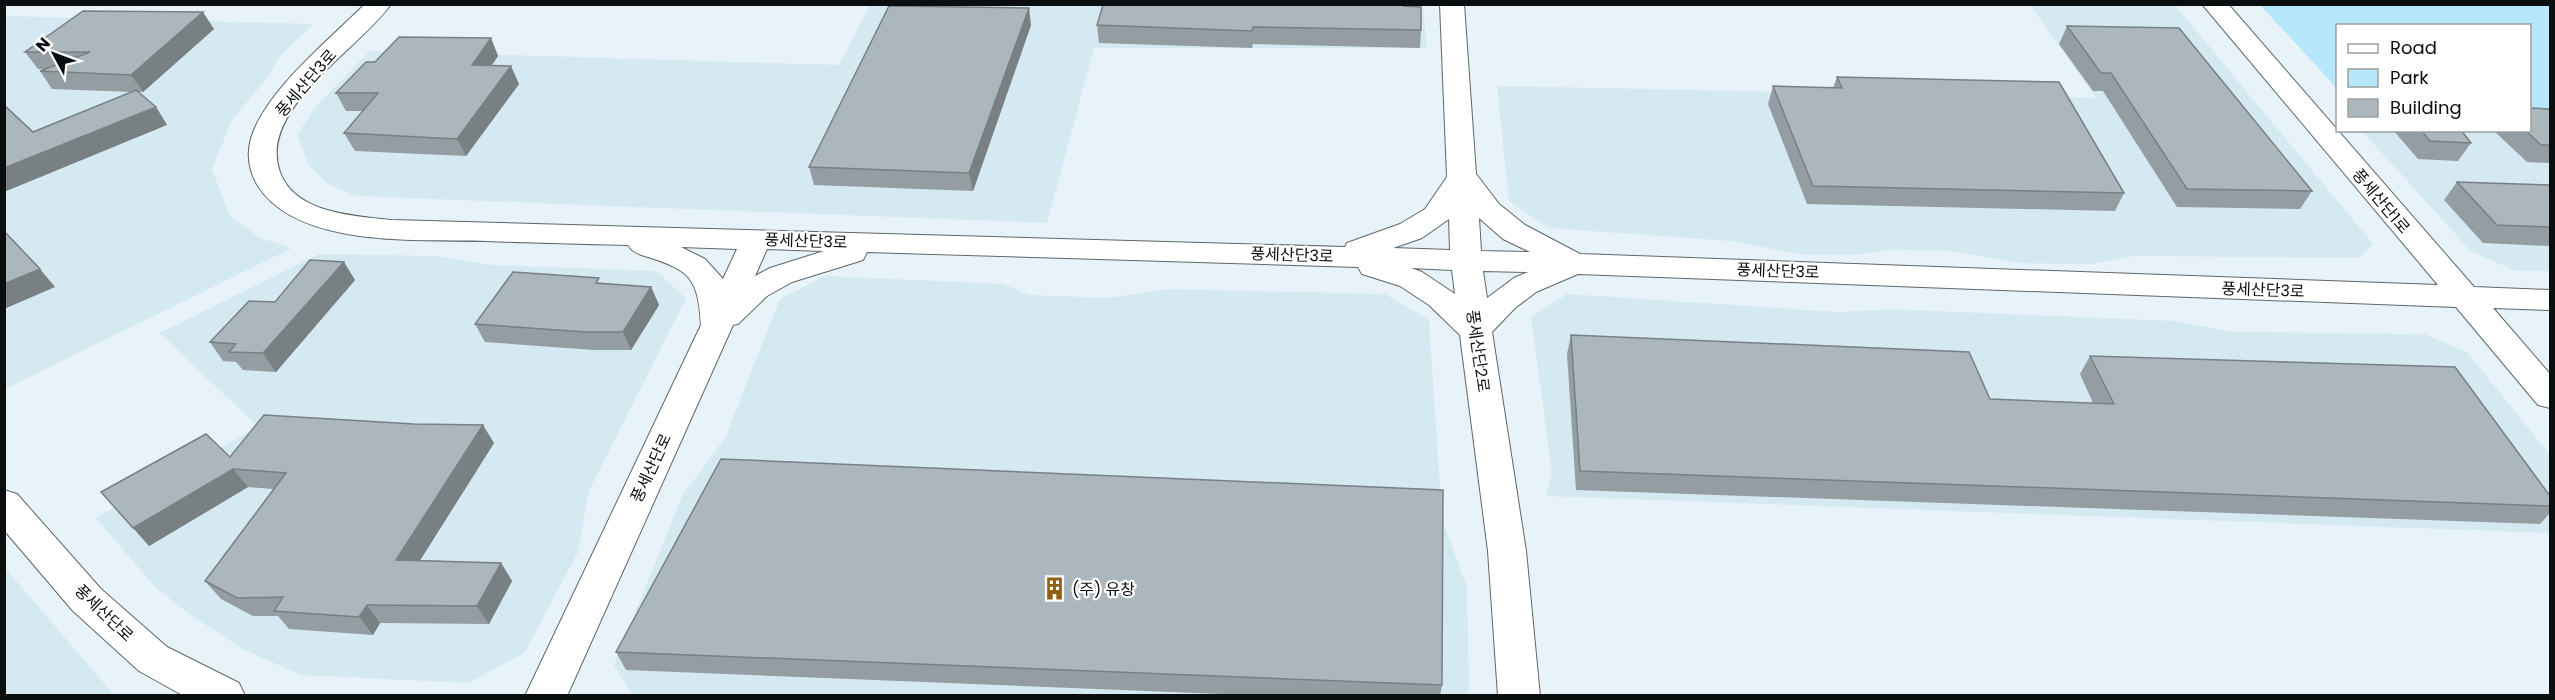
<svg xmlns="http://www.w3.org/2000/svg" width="2555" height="700" font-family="Poppins,'Noto Sans KR',sans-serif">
	<rect width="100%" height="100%" fill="#e7f3f8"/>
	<g fill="#d4e9f1">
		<polygon points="870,5 1423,5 1427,48 1094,48 1047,223 356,196 328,184 308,164 297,135 316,106 370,51 839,65"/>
		<polygon points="2030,5 2175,5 2373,244 2360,258 2134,256 2091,264 2018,263 1951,251 1887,250 1855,255 1805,255 1731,241 1549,228 1509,201 1497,86 2096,98"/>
		<polygon points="4,16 314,24 279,57 266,79 232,120 212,169 230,216 260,238 292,248 5,389"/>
		<polygon points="2550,120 2550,271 2516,271 2471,251 2362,131 2530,130"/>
		<polygon points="319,254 438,256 491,265 657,271 686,299 589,490 578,552 525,652 469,683 301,675 243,649 189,614 155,587 96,518 258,427 160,333"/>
		<polygon points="825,276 1003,284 1029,295 1109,298 1166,289 1385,294 1429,320 1442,519 1467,587 1469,691 1464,695 633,696 614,665 682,496 725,438 780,299"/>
		<polygon points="1567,294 1840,312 1888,309 2174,321 2233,332 2424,334 2467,352 2550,455 2550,533 1546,496 1552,472 1531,317"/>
		<polygon points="5,568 114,695 5,695"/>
	</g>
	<polygon fill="#b6e7fb" points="2260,5 2550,5 2550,120 2530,120 2530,26 2338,26 2337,93 2334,85"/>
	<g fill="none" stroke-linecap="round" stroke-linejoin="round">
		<defs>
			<g id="minor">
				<path d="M 365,4 L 391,4 C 360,49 257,109 280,172 C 295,214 356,216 392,220 L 1345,247 L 1347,243 L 1400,224 L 1425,209 L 1447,177 L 1440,4 L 1464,4 L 1476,174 L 1499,204 L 1525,225 L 1580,254 L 2438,285 L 2202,4 L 2228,4 L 2474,287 L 2550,290 L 2550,310 L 2493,308 L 2550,374 L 2550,408 L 2538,405 L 2456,307 L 1578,274 L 1536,292 L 1515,308 L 1492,332 L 1526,551 L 1540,696 L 1498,696 L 1488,551 L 1460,335 L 1429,305 L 1400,286 L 1362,274 L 1358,267 L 867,252 L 863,260 L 792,282 L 767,296 L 738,324 L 733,325 L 567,696 L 525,696 L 701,325 C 698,280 692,271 648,257 C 639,254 633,253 628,245 C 581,244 534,243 487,241 C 422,239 298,249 258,186 C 247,168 246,149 254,130 C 273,85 330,39 365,4 ZM 1479,218 L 1503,239 L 1530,252 L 1481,251 ZM 1449,219 L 1450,250 L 1393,248 L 1422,238 ZM 681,247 L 737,249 L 723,279 L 705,259 ZM 767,249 L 824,251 L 770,268 L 755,276 ZM 1411,268 L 1452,270 L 1455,294 L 1422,272 ZM 1483,271 L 1528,272 L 1514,278 L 1487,298 Z"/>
				<polygon points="4,490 17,494 101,589 167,647 239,683 245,696 184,696 139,671 73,611 4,530"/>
			</g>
		</defs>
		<use href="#minor" stroke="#5d676c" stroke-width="2"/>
		<use href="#minor" fill="#fff" fill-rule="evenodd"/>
	</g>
	<g fill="#939da2">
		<polygon points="1403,6 1421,30 1420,48 1253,44 1252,48 1099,43 1097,25"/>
		<polygon points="1031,25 973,191 814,185 809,167"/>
		<polygon points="2067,26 2312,191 2300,209 2177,207 2103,91 2093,91 2059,44"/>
		<polygon points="214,29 143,92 138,92 156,107 167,125 33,132 132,92 52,89 40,71 46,69 38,69 25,52"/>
		<polygon points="491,38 498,56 491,66 519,84 466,156 355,151 344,133 364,111 346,111 336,93 375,62"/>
		<polygon points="1837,77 2124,193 2115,211 1807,204 1768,104 1773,86 1833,88"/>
		<polygon points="2550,109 2550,163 2527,162 2493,130 2529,130"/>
		<polygon points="2393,130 2461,130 2471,143 2458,161 2418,159"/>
		<polygon points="2457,182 2550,185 2550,246 2483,243 2444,200"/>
		<polygon points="355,280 276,372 243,370 236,362 223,361 210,342 275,302"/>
		<polygon points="602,284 651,287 659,305 631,350 594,350 485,342 475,324"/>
		<polygon points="1571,335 1990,399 2093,403 2080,374 2090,356 2550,496 2550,513 2540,524 1576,490 1567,354"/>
		<polygon points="494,443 420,560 501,563 512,581 489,624 380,623 373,635 289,629 278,616 253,616 221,599 205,581 273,489 248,487 149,546 230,457"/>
		<polygon points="616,652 1442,685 1440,696 1270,696 626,670"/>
	</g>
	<g fill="#788084">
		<polygon points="1029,8 1031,25 973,191 969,173"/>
		<polygon points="203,12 214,29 143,92 131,75"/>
		<polygon points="491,38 498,56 480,82 472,65"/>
		<polygon points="511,66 519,84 466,156 457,139"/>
		<polygon points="156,107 167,125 4,192 4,168"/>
		<polygon points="344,262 355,280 276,372 263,353"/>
		<polygon points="40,269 55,287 4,309 4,284"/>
		<polygon points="651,287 659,305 631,350 623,332"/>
		<polygon points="483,425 494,443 409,578 396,560"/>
		<polygon points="233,469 248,487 149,546 133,528"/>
		<polygon points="501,563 512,581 489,624 477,606"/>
		<polygon points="367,605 380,623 373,635 359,617"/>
	</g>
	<g fill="#abb7bc" stroke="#788084" stroke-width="1.5">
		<polygon points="1114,4 1403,4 1403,6 1421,7 1421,30 1253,27 1252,31 1097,25 1103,5 1113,5"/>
		<polygon points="889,6 1029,8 969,173 809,167"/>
		<polygon points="83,11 203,12 131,75 40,71 90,52 25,52"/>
		<polygon points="2067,26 2179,28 2312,191 2187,189 2111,73 2101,73"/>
		<polygon points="399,37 491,38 472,65 511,66 457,139 344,133 378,93 336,93 366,62 375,62"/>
		<polygon points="1837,77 2059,82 2124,193 1813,186 1773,86 1842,88"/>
		<polygon points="136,90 156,107 4,168 4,105 33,132"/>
		<polygon points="2529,108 2550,109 2550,145 2541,145 2525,130 2529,130"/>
		<polygon points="2421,130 2461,130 2471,143 2430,141"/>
		<polygon points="2457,182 2550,185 2550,227 2497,225"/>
		<polygon points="4,231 40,269 4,284"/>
		<polygon points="310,260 344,262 263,353 229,352 236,344 210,342 249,301 275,302"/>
		<polygon points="513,272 599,278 596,283 651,287 623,332 586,332 475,324"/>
		<polygon points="1571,335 1969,352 1990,399 2114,404 2090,356 2455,367 2550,496 2550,506 1580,471"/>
		<polygon points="264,415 414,424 483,425 396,560 501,563 477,606 367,605 359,617 274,611 283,597 237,598 205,581 286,473 233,469 133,528 101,492 206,434 230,457"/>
		<polygon points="721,459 1443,490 1442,685 616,652"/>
	</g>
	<defs>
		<symbol id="building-bare" viewBox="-9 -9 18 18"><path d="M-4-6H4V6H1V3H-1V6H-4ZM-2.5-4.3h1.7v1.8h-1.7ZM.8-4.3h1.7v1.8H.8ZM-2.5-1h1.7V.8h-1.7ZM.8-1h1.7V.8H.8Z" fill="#90610d" stroke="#fff" stroke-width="2.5" paint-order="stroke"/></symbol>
	</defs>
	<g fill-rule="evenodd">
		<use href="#building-bare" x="1038" y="572" width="33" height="33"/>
	</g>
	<g text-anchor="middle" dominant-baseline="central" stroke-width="4.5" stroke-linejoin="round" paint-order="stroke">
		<g font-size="16" fill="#0a0e0f" stroke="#fff">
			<text transform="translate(306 83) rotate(-49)">풍세산단3로</text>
			<text transform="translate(2381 201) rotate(50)">풍세산단1로</text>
			<text transform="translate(806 241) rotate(2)">풍세산단3로</text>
			<text transform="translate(1292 255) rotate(2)">풍세산단3로</text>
			<text transform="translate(1778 271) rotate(2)">풍세산단3로</text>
			<text transform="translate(2263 290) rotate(2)">풍세산단3로</text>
			<text transform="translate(1478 351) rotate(82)">풍세산단2로</text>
			<text transform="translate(651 468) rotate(-65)">풍세산단로</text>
			<text transform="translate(104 613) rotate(44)">풍세산단로</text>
		</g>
		<g font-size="16" fill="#0a0e0f" stroke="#fff" text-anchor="start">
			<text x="1072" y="589">(주) 유창</text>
		</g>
	</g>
	<rect width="2555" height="700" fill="none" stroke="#0a0e0f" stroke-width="12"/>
	<rect x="2336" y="24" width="195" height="108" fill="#ffffff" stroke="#9d9f9f" stroke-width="1.5"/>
	<rect x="2348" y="44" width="30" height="9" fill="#ffffff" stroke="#9d9f9f" stroke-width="1.5"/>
	<text x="2390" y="54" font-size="18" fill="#0a0e0f">Road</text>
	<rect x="2348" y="69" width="30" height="18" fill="#b6e7fb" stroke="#9d9f9f" stroke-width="1.5"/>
	<text x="2390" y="84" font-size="18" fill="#0a0e0f">Park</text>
	<rect x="2348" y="99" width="30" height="18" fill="#abb7bc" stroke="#9d9f9f" stroke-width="1.5"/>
	<text x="2390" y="114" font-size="18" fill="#0a0e0f">Building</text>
	<g transform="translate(54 54) rotate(311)" stroke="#ffffff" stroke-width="4.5" paint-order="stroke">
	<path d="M0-4.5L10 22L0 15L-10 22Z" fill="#0a0e0f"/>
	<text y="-9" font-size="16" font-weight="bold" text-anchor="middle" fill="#0a0e0f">N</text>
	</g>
</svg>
